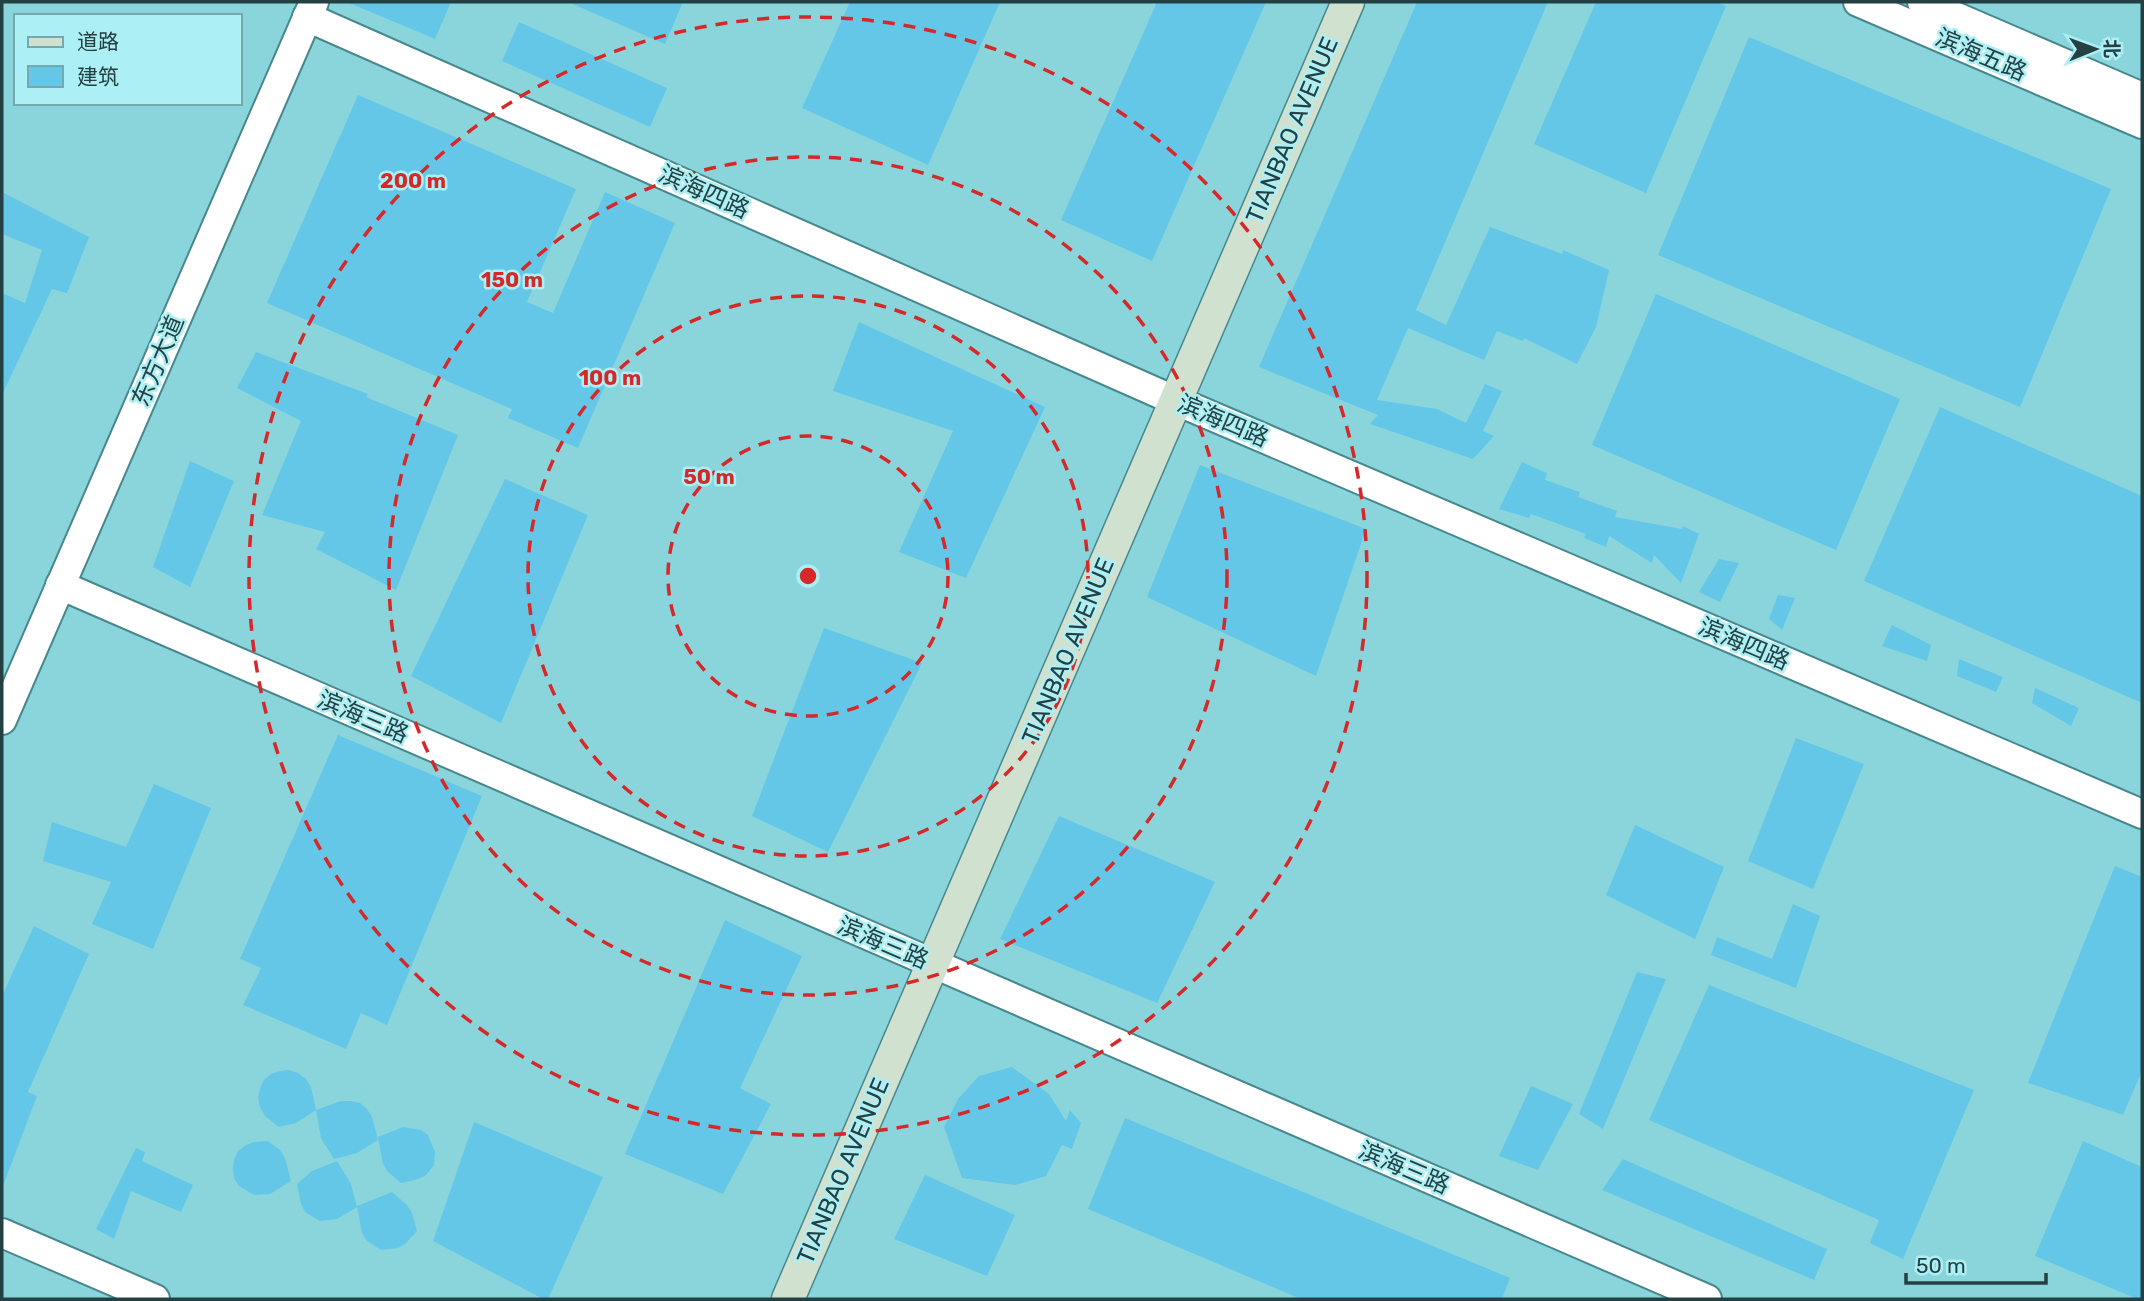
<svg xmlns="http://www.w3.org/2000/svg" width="2144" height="1301" font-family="Rubik,'Noto Sans SC',sans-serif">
	<rect width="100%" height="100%" fill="#9fe2e7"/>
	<path fill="#89d5db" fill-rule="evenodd" d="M 2,2 L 2142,2 L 2142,1299 L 2,1299 ZM 16,16 L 240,16 L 240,103 L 16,103 Z"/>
	<g fill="#65c7e8">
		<polygon points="347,2 451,2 435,39"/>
		<polygon points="568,2 683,2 665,44"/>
		<polygon points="850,2 1000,2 928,165 802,108"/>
		<polygon points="1157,2 1266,2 1152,261 1061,220"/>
		<polygon points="1417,2 1548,2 1416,310 1446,325 1490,227 1562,254 1563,250 1609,270 1596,327 1577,364 1524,338 1523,341 1497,331 1484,360 1408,328 1377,400 1437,409 1466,423 1485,384 1502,391 1483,431 1494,436 1473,459 1370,424 1378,415 1259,367"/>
		<polygon points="1596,2 1716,2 1726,6 1646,193 1534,144"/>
		<polygon points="519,22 667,88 650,127 502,61"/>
		<polygon points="1749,37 2111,189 2020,407 1658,255"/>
		<polygon points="358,95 576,189 527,302 553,313 605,192 675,223 578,448 508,418 512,409 267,303"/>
		<polygon points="2,192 89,237 67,293 52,289 2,395 2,293 25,303 42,250 2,234"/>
		<polygon points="1656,294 1900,399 1836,550 1592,445"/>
		<polygon points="859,322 1045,407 966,578 899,552 953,431 833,391"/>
		<polygon points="256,352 368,394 366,397 458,435 396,590 316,549 325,532 262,515 301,421 237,388"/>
		<polygon points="1940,407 2142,496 2142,703 1864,581"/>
		<polygon points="190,461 234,481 190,587 153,567"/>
		<polygon points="1522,462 1547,473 1545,480 1580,492 1578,497 1617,511 1615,517 1682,529 1683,526 1699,534 1681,583 1654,555 1652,563 1609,536 1606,547 1584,538 1586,534 1531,514 1529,518 1499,509"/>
		<polygon points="1200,465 1366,529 1316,676 1147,597"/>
		<polygon points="505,479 588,515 501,723 411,676"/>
		<polygon points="1719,559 1739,563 1720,602 1699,592"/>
		<polygon points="1778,595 1795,598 1782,630 1769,619"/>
		<polygon points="1892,625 1931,645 1927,661 1882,646"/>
		<polygon points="824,628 922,663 828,852 752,816"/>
		<polygon points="1959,659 2003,677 1996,692 1957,676"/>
		<polygon points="2035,688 2079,708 2071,726 2032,703"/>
		<polygon points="338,735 482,796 387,1025 361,1013 346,1049 243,1005 261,968 240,959"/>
		<polygon points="1796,738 1864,764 1813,889 1748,861"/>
		<polygon points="154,784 211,808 153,949 92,924 111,882 43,861 52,822 126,847"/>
		<polygon points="1059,816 1215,882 1157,1003 1000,939"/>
		<polygon points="1635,825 1724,867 1695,939 1606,895"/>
		<polygon points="2115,866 2142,877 2142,1071 2123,1115 2028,1083"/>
		<polygon points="1793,904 1820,916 1796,988 1711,955 1717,937 1772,959"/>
		<polygon points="725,920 802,956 740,1088 771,1104 723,1194 625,1154"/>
		<polygon points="34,926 89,954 28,1092 37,1096 3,1186 2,996"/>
		<polygon points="1637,972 1666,979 1603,1129 1579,1114"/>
		<polygon points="1709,985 1974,1090 1903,1259 1870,1243 1879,1220 1649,1120"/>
		<polygon points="1012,1067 1049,1094 1066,1121 1070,1110 1081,1123 1072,1149 1062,1145 1046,1176 1015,1185 962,1178 944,1127 958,1099 979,1076"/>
		<polygon points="289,1070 298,1073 306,1079 311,1087 316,1110 296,1123 279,1127 265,1116 260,1107 258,1098 260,1089 264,1080 271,1074 280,1071"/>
		<polygon points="1531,1086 1573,1104 1538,1170 1499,1156"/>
		<polygon points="341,1101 351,1101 360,1103 367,1109 372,1117 378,1140 357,1153 334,1159 321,1138 316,1110"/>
		<polygon points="1125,1118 1510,1278 1502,1299 1301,1299 1088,1209"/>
		<polygon points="474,1122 603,1177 548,1299 543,1299 433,1241"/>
		<polygon points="403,1127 421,1130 428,1135 435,1152 434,1165 426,1175 419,1179 401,1183 388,1172 383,1164 378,1137"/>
		<polygon points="268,1141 280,1150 285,1158 291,1181 270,1194 254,1195 239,1186 234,1178 233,1169 234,1160 238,1151 246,1145 254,1142"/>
		<polygon points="2083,1141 2142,1167 2142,1299 2137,1299 2035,1256"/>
		<polygon points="136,1148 145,1152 142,1161 193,1185 181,1212 131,1191 114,1239 96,1229"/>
		<polygon points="1623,1159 1827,1249 1814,1280 1602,1190"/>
		<polygon points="337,1161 351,1184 357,1207 337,1219 320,1221 305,1212 301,1204 297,1184 312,1171"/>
		<polygon points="925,1175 1015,1215 987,1276 894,1239"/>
		<polygon points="392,1192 407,1205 412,1213 417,1231 405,1244 398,1248 381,1250 367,1241 362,1233 357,1206"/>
	</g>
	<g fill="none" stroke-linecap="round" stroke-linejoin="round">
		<defs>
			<g id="tertiary">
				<polyline points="1858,2 2142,124"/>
				<polyline points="1922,2 2142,97"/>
				<polyline points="307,17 1158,393 2142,814"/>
				<polyline points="60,585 1707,1299"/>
				<polyline points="2,720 314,2"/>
				<polyline points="2,1233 155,1299"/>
			</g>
			<polyline id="secondary" points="788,1299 1348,2"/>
		</defs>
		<use href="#tertiary" stroke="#47888e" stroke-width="32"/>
		<use href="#secondary" stroke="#47888e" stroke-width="35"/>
		<use href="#tertiary" stroke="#fff" stroke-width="28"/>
		<use href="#secondary" stroke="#d1e1d0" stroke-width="32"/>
	</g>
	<g fill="none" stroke="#d62828" stroke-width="3.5" stroke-dasharray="12 9">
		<circle cx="808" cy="576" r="140"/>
		<circle cx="808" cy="576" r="280"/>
		<circle cx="808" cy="576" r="419"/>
		<circle cx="808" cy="576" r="559"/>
	</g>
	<g text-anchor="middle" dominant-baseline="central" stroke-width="5" stroke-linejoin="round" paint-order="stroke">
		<g font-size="24" fill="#254042" stroke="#aceff4">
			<text transform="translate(1981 55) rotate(23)">滨海五路</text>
			<text transform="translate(1292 130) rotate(-67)">TIANBAO AVENUE</text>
			<text transform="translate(704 192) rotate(24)">滨海四路</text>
			<text transform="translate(158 361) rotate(-67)">东方大道</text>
			<text transform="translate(1223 421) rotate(23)">滨海四路</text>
			<text transform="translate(1744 644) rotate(23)">滨海四路</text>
			<text transform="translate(1068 651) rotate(-67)">TIANBAO AVENUE</text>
			<text transform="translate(363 717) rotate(23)">滨海三路</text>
			<text transform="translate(883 943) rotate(23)">滨海三路</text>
			<text transform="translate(1404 1168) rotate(23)">滨海三路</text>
			<text transform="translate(843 1171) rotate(-67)">TIANBAO AVENUE</text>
		</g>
	</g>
	<circle cx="808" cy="576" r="10" fill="#d62828" stroke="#aceff4" stroke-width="3.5"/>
	<g font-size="21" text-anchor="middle" font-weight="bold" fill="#d62828" stroke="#aceff4" stroke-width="5" stroke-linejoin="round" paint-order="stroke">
		<text x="413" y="188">200 m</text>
		<text x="512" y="287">150 m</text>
		<text x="610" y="385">100 m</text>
		<text x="709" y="484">50 m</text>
	</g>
	<rect width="2144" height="1301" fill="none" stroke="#254042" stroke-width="7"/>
	<rect x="14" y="14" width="228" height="91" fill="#aceff4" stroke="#76a9ad" stroke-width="2"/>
	<rect x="28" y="37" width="35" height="10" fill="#d1e1d0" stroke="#76a9ad" stroke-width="2"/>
	<text x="77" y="49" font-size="21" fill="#254042">道路</text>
	<rect x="28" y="66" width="35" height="21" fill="#65c7e8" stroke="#76a9ad" stroke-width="2"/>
	<text x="77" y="84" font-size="21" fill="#254042">建筑</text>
	<g transform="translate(2095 49) rotate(89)" stroke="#aceff4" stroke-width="5" paint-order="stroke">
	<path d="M0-5L12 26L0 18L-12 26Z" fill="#254042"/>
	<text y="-10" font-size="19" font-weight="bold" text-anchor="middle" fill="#254042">北</text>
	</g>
	<path d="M1906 1273v10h140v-10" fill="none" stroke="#254042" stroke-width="3.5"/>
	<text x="1916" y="1273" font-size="21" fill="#254042" stroke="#aceff4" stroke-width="5" paint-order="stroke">50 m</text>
</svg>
